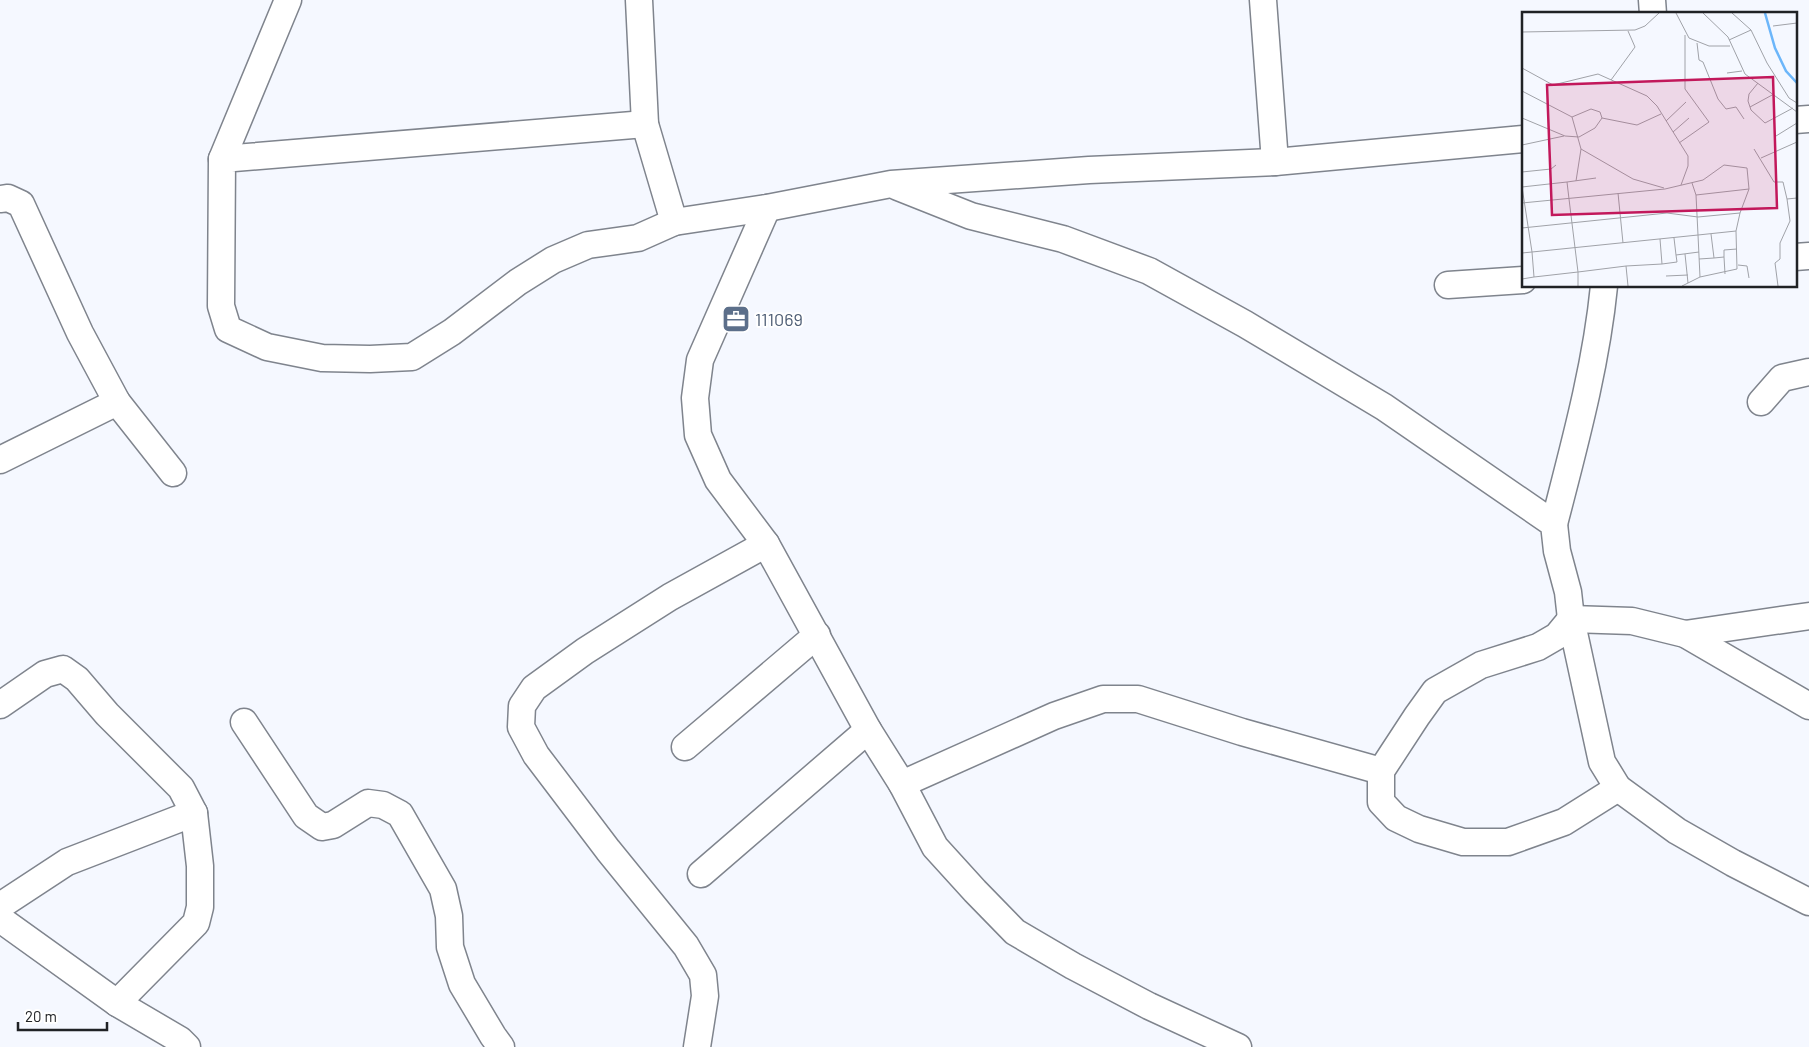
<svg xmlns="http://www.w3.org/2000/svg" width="1809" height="1047" font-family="Barlow,sans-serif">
	<rect width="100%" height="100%" fill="#f5f8ff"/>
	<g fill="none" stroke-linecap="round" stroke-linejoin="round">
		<defs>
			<g id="street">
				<polyline points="639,0 645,124 674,222"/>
				<polyline points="1263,0 1275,162"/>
				<polyline points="1652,0 1653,14"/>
				<polyline points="1795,120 1809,119"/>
				<polyline points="645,124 222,159 221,306 228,329 267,347 322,358 370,359 412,357 452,332 518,282 553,260 588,245 638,238 674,222 767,208 891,184 1089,170 1275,162 1523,139"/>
				<polyline points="222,159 288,0"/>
				<polyline points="898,187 971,216 1063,239 1149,271 1245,324 1384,407 1554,524 1557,551 1568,592 1571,619 1602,762 1618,788 1677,831 1733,863 1809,902"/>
				<polyline points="0,199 8,198 21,204 80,333 117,402 173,473"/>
				<polyline points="767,208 700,360 695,398 698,435 718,480 766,544 868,730 902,784 935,847 975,891 1015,932 1073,966 1149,1006 1238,1047"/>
				<polyline points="1795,257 1809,256"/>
				<polyline points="1448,285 1523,280"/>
				<polyline points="1761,402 1782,378 1809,372"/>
				<polyline points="0,460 117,402"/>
				<path d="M 1554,524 C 1574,446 1596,367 1604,286"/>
				<polyline points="1571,619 1557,636 1538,647 1481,665 1435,691 1417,716 1381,771 1381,802 1396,818 1419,829 1463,842 1508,842 1564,822 1618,788"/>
				<polyline points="1571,619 1632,621 1685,634 1809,706"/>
				<polyline points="1685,634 1809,616"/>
				<polyline points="0,705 45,674 63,669 77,679 107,714 181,788 194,813 200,866 200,907 196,923 117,1003"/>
				<polyline points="244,722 306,816 322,827 333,825 368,803 383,805 400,814 443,889 449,916 450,947 462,984 493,1036 501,1047"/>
				<polyline points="685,747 817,635"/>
				<polyline points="902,784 1054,716 1103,699 1138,699 1242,732 1381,771"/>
				<polyline points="701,874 868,730"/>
				<polyline points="0,906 67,862 194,813"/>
				<polyline points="0,919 117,1003 180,1040 187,1047"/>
				<polyline points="697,1047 705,996 703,975 686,946 608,850 536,755 521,727 522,706 534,688 585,651 670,597 766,544"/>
			</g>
		</defs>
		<use href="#street" stroke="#7f848d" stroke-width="29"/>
		<use href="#street" stroke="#fff" stroke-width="26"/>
	</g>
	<defs>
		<symbol id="office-square" viewBox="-11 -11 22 22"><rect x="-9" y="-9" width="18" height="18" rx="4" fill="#5c6f8a" stroke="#fff"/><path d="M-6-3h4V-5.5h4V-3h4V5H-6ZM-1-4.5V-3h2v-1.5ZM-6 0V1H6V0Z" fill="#fff"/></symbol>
	</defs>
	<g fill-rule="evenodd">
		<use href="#office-square" x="720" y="303" width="32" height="32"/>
	</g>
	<g text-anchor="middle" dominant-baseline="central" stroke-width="4" stroke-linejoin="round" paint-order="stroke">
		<g font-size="18" fill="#4e5e75" stroke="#fff" text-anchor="start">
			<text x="755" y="319">111069</text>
		</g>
	</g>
	<g transform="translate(1522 12)">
		<rect width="275" height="275" fill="#f5f8ff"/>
		<path fill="none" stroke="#6cb6fa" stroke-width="2.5" d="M 243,1 L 253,36 L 264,59 L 275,71"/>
		<path fill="none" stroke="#a0a2a8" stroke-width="1" d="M 154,1 L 167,26 L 187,34 L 208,34M 181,1 L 206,25 L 223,62 L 275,100M 210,1 L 229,18 L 245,51 L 267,86 L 275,91M 251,14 L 275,11M 0,20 L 113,18 L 123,14 L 137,1M 207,28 L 229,18M 175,31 L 177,48 L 181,50 L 196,87 L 204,97 L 214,95 L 222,107M 0,56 L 31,73 L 76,62 L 125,84 L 135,94 L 166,144 L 166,154 L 159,173M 205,61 L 220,59M 89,68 L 113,35 L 106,19M 236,71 L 227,82 L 226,89 L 229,98 L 243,111 L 271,96M 0,79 L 50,105 L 59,137 L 111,167 L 142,176M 228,95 L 252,82M 50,105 L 69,97 L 78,100 L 80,106M 0,106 L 43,124 L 57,125 L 73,116 L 80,106M 80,106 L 115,113 L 139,102M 144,109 L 164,90M 151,120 L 167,106M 254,124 L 275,111M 157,131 L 187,110 L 163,77 L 163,23M 0,133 L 42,124M 232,137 L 252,170 L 261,170 L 265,187M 239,146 L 275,130M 0,160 L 29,157 L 34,153M 54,169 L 59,137M 45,170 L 74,166M 0,175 L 45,170 L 47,187 L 56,260 L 12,265M 0,175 L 10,240 L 0,241M 96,181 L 101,231M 0,191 L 143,177 L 181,168 L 202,153 L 225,156 L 227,177 L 174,183M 0,216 L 145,201 L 176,205 L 218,201 L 227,177M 214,219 L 215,257 L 178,265 L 176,223 L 214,219 L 218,201M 152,226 L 154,243M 138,227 L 140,252 L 155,250 L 154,243 L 177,240M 163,242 L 166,271M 202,245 L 202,238 L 215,237M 192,246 L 202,245 L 203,262M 177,247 L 192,246 L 189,222M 216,253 L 225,254 L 227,266M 144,264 L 166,263M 0,267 L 12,265 L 10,240 L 176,223 L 174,183 L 170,171M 56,274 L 56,260 L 104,254M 106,274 L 104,254 L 140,252M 160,274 L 178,265M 256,274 L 253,251 L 258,247 L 258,231 L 268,209 L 265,187 L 275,186"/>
		<path fill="#c2185b" fill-opacity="0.15" stroke="#c2185b" stroke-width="2.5" d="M 251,65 L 255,196 L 30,203 L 25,73 Z"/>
		<rect width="275" height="275" fill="none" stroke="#202225" stroke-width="2.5"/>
	</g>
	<path d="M18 1022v8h89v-8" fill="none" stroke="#202225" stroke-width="2.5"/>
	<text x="25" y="1022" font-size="15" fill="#202225" stroke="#ffffff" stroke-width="4" paint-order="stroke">20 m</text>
</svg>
